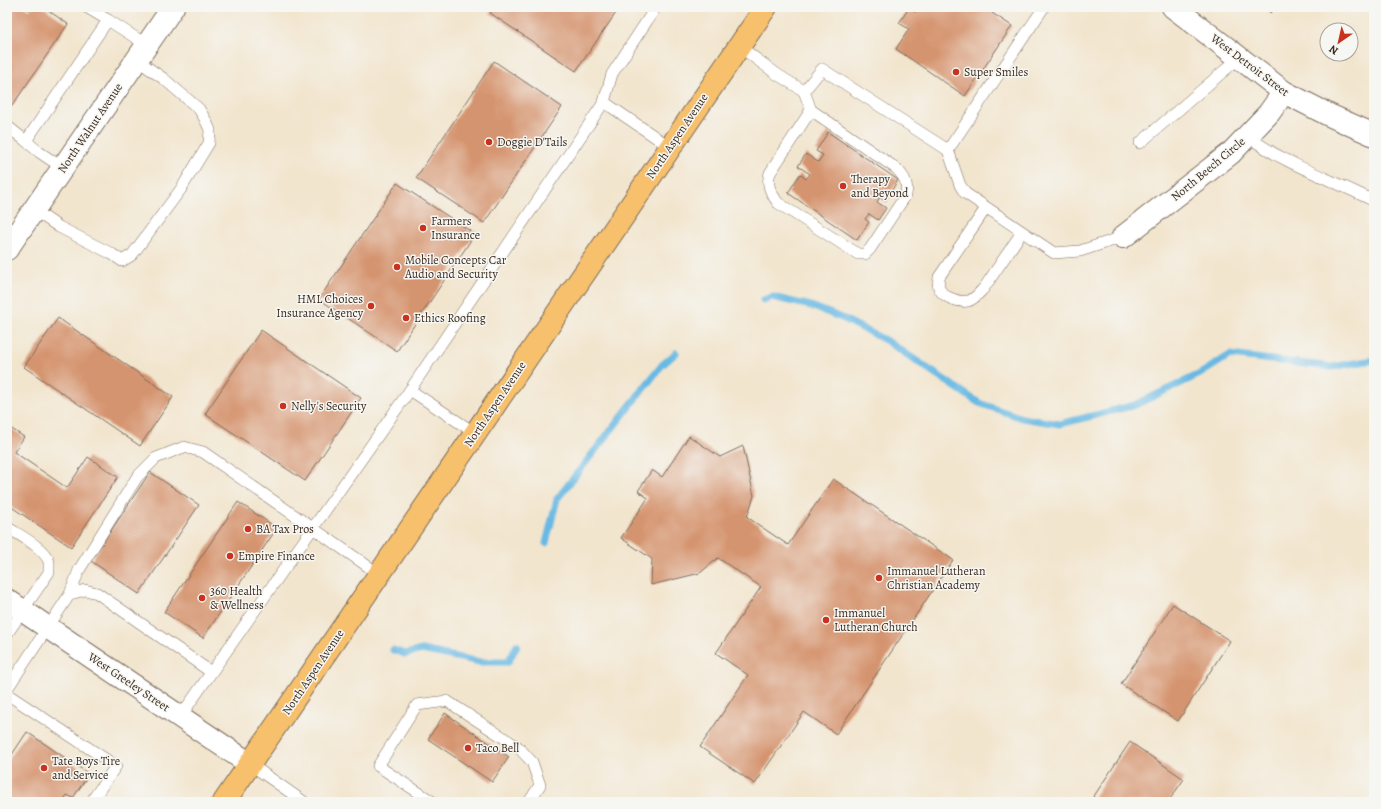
<svg xmlns="http://www.w3.org/2000/svg" width="1381" height="809" font-family="Alegreya,serif">
	<rect width="100%" height="100%" fill="#f6f6f2"/>
	<filter id="ink" filterUnits="userSpaceOnUse"><feTurbulence type="fractalNoise" baseFrequency=".025" numOctaves="2"/><feDisplacementMap in="SourceGraphic" scale="8" xChannelSelector="R" yChannelSelector="G"/><feConvolveMatrix kernelMatrix="1 2 1 2 8 2 1 2 1" color-interpolation-filters="sRGB"/></filter>
	<filter id="wash" filterUnits="userSpaceOnUse"><feTurbulence type="fractalNoise" baseFrequency=".012" numOctaves="4" result="noise"/><feDisplacementMap in="SourceGraphic" scale="16" xChannelSelector="R" yChannelSelector="G"/><feGaussianBlur stdDeviation="0.9" result="paint"/><feColorMatrix in="noise" values="0 0 0 0 0 0 0 0 0 0 0 0 0 0 0 0 0 1.4 0 .05"/><feComposite in="paint" operator="in"/></filter>
	<g filter="url(#wash)">
		<rect width="100%" height="100%" fill="#f2e5ce"/>
		<g fill="none" stroke-linecap="round" stroke-linejoin="round">
			<g stroke="#68b9e3" stroke-width="7">
				<polyline points="763,300 772,297 811,306 842,318 887,341 979,403 1022,418 1060,424 1135,405 1200,374 1230,355 1331,367 1374,360"/>
				<polyline points="546,543 557,499 662,365 676,353"/>
				<polyline points="393,650 405,654 422,650 480,662 508,662 517,645"/>
			</g>
		</g>
		<g id="blocks">
			<g fill="#d59470">
				<polygon points="7,7 25,7 30,10 32,7 43,7 68,24 12,106 7,103"/>
				<polygon points="494,7 620,7 576,71 490,13"/>
				<polygon points="918,7 996,7 992,13 1012,26 965,96 896,49 909,29 899,23 909,8 915,12"/>
				<polygon points="1263,7 1275,7 1271,13"/>
				<polygon points="494,61 562,107 484,223 416,178"/>
				<polygon points="828,132 898,180 885,201 880,197 877,202 886,208 878,220 869,214 865,219 869,222 857,240 788,193 800,174 806,179 810,174 798,166 806,154 818,162 823,155 816,151"/>
				<polygon points="397,183 475,234 397,351 319,299"/>
				<polygon points="58,318 173,397 140,446 24,367"/>
				<polygon points="261,330 361,398 305,481 205,414"/>
				<polygon points="7,426 24,437 14,452 67,488 88,457 118,477 71,547 7,504"/>
				<polygon points="689,436 720,457 743,446 754,496 747,517 788,545 833,479 953,560 836,734 804,712 755,784 700,747 748,675 716,653 761,587 718,558 700,573 651,585 652,559 621,538 648,498 638,491 652,470 662,477"/>
				<polygon points="150,472 199,505 139,594 91,561"/>
				<polygon points="238,502 277,528 203,638 164,612"/>
				<polygon points="1173,604 1230,641 1178,721 1121,684"/>
				<polygon points="445,713 509,757 492,782 428,739"/>
				<polygon points="27,732 89,774 73,798 67,795 62,802 7,802 7,762"/>
				<polygon points="1130,742 1184,779 1168,802 1090,802"/>
			</g>
		</g>
	</g>
	<g filter="url(#ink)">
		<use href="#blocks" fill-opacity="0" stroke="#7b6b5c" stroke-width="1"/>
		<g fill="none" stroke-linecap="round" stroke-linejoin="round">
			<defs>
				<g id="service">
					<polyline points="86,7 108,20"/>
					<polyline points="739,46 778,75 804,91 822,69 948,150 1044,7"/>
					<path d="M 804,91 L 811,110 L 770,173 C 766,185 771,193 778,203 L 858,254 L 865,254 L 870,249 L 906,195 C 908,183 905,178 897,169 L 811,110"/>
					<polyline points="604,102 670,147"/>
					<polyline points="7,126 26,141"/>
					<path d="M 1248,136 C 1285,165 1332,179 1374,201"/>
					<polyline points="1140,143 1239,58"/>
					<polyline points="948,150 960,185 965,193 1054,253 1080,251 1123,237"/>
					<polyline points="63,168 39,152 26,141 108,20 147,45"/>
					<path d="M 986,208 L 939,277 C 939,281 937,286 940,290 C 944,297 959,303 968,301 C 974,300 980,292 984,288 L 1022,232"/>
					<polyline points="34,210 59,227 112,254 122,261 132,255 181,189 209,143 210,130 205,119 199,109 164,79 137,60"/>
					<polyline points="475,433 410,390 604,102 612,74 656,7"/>
					<path d="M 7,527 C 19,535 45,548 49,562 C 49,565 49,569 49,572 L 7,634"/>
					<polyline points="70,594 79,570 137,477 156,458 184,447 203,452 379,574"/>
					<polyline points="7,689 70,594 85,590 97,593 211,672"/>
					<polyline points="7,694 116,766 91,802"/>
					<polyline points="180,717 410,390"/>
					<polyline points="250,764 304,802"/>
					<polyline points="433,802 378,766 417,705 447,701 518,747 532,762 540,785 529,802"/>
				</g>
				<g id="minor">
					<polyline points="1173,7 1284,92 1329,115 1374,135"/>
					<polyline points="1123,237 1231,153 1269,113 1284,92"/>
					<polyline points="7,249 173,7"/>
					<polyline points="7,600 250,764"/>
				</g>
				<polyline id="primary" points="224,802 766,7"/>
			</defs>
			<use href="#service" stroke="#7b6b5c" stroke-width="12"/>
			<use href="#minor" stroke="#7b6b5c" stroke-width="24"/>
			<use href="#primary" stroke="#7b6b5c" stroke-width="24"/>
			<use href="#service" stroke="#fff" stroke-width="11"/>
			<use href="#minor" stroke="#fff" stroke-width="22"/>
			<use href="#primary" stroke="#f7c06c" stroke-width="22"/>
		</g>
	</g>
	<g fill="#c8321e" stroke="#f6f6f2" stroke-width="1.5">
		<circle cx="956" cy="72" r="4"/>
		<circle cx="489" cy="142" r="4"/>
		<circle cx="843" cy="186" r="4"/>
		<circle cx="423" cy="228" r="4"/>
		<circle cx="397" cy="267" r="4"/>
		<circle cx="371" cy="306" r="4"/>
		<circle cx="406" cy="318" r="4"/>
		<circle cx="283" cy="406" r="4"/>
		<circle cx="248" cy="529" r="4"/>
		<circle cx="230" cy="556" r="4"/>
		<circle cx="879" cy="578" r="4"/>
		<circle cx="202" cy="598" r="4"/>
		<circle cx="826" cy="620" r="4"/>
		<circle cx="468" cy="748" r="4"/>
		<circle cx="44" cy="768" r="4"/>
	</g>
	<g text-anchor="middle" dominant-baseline="central" stroke-width="3" stroke-linejoin="round" paint-order="stroke">
		<g font-size="12" fill="#3b2a1e" stroke="#f6f6f2">
			<text transform="translate(1250 65) rotate(37)">West Detroit Street</text>
			<text transform="translate(90 128) rotate(-56)">North Walnut Avenue</text>
			<text transform="translate(677 136) rotate(-56)">North Aspen Avenue</text>
			<text transform="translate(1208 169) rotate(-40)">North Beech Circle</text>
			<text transform="translate(495 404) rotate(-56)">North Aspen Avenue</text>
			<text transform="translate(313 672) rotate(-56)">North Aspen Avenue</text>
			<text transform="translate(129 682) rotate(34)">West Greeley Street</text>
		</g>
		<g font-size="12" fill="#3b2a1e" stroke="#f6f6f2" text-anchor="start">
			<text x="964" y="72">Super Smiles</text>
			<text x="497" y="142">Doggie D'Tails</text>
			<text x="851" y="179">Therapy<tspan x="851" dy="14">and Beyond</tspan></text>
			<text x="431" y="221">Farmers<tspan x="431" dy="14">Insurance</tspan></text>
			<text x="405" y="260">Mobile Concepts Car<tspan x="405" dy="14">Audio and Security</tspan></text>
			<text x="363" y="299" text-anchor="end">HML Choices<tspan x="363" dy="14">Insurance Agency</tspan></text>
			<text x="414" y="318">Ethics Roofing</text>
			<text x="291" y="406">Nelly's Security</text>
			<text x="256" y="529">BA Tax Pros</text>
			<text x="238" y="556">Empire Finance</text>
			<text x="887" y="571">Immanuel Lutheran<tspan x="887" dy="14">Christian Academy</tspan></text>
			<text x="210" y="591">360 Health<tspan x="210" dy="14">&amp; Wellness</tspan></text>
			<text x="834" y="613">Immanuel<tspan x="834" dy="14">Lutheran Church</tspan></text>
			<text x="476" y="748">Taco Bell</text>
			<text x="52" y="761">Tate Boys Tire<tspan x="52" dy="14">and Service</tspan></text>
		</g>
	</g>
	<rect width="1381" height="809" fill="none" stroke="#f6f6f2" stroke-width="24"/>
	<g transform="translate(1339 42) rotate(214)"><circle r="19" fill="#f6f6f2" stroke="#aba49d"/>
	<path d="M0-3L7 15L0 10L-7 15Z" fill="#c8321e"/>
	<text y="-6" font-size="11" font-weight="bold" text-anchor="middle" fill="#3b2a1e">N</text>
	</g>
</svg>
